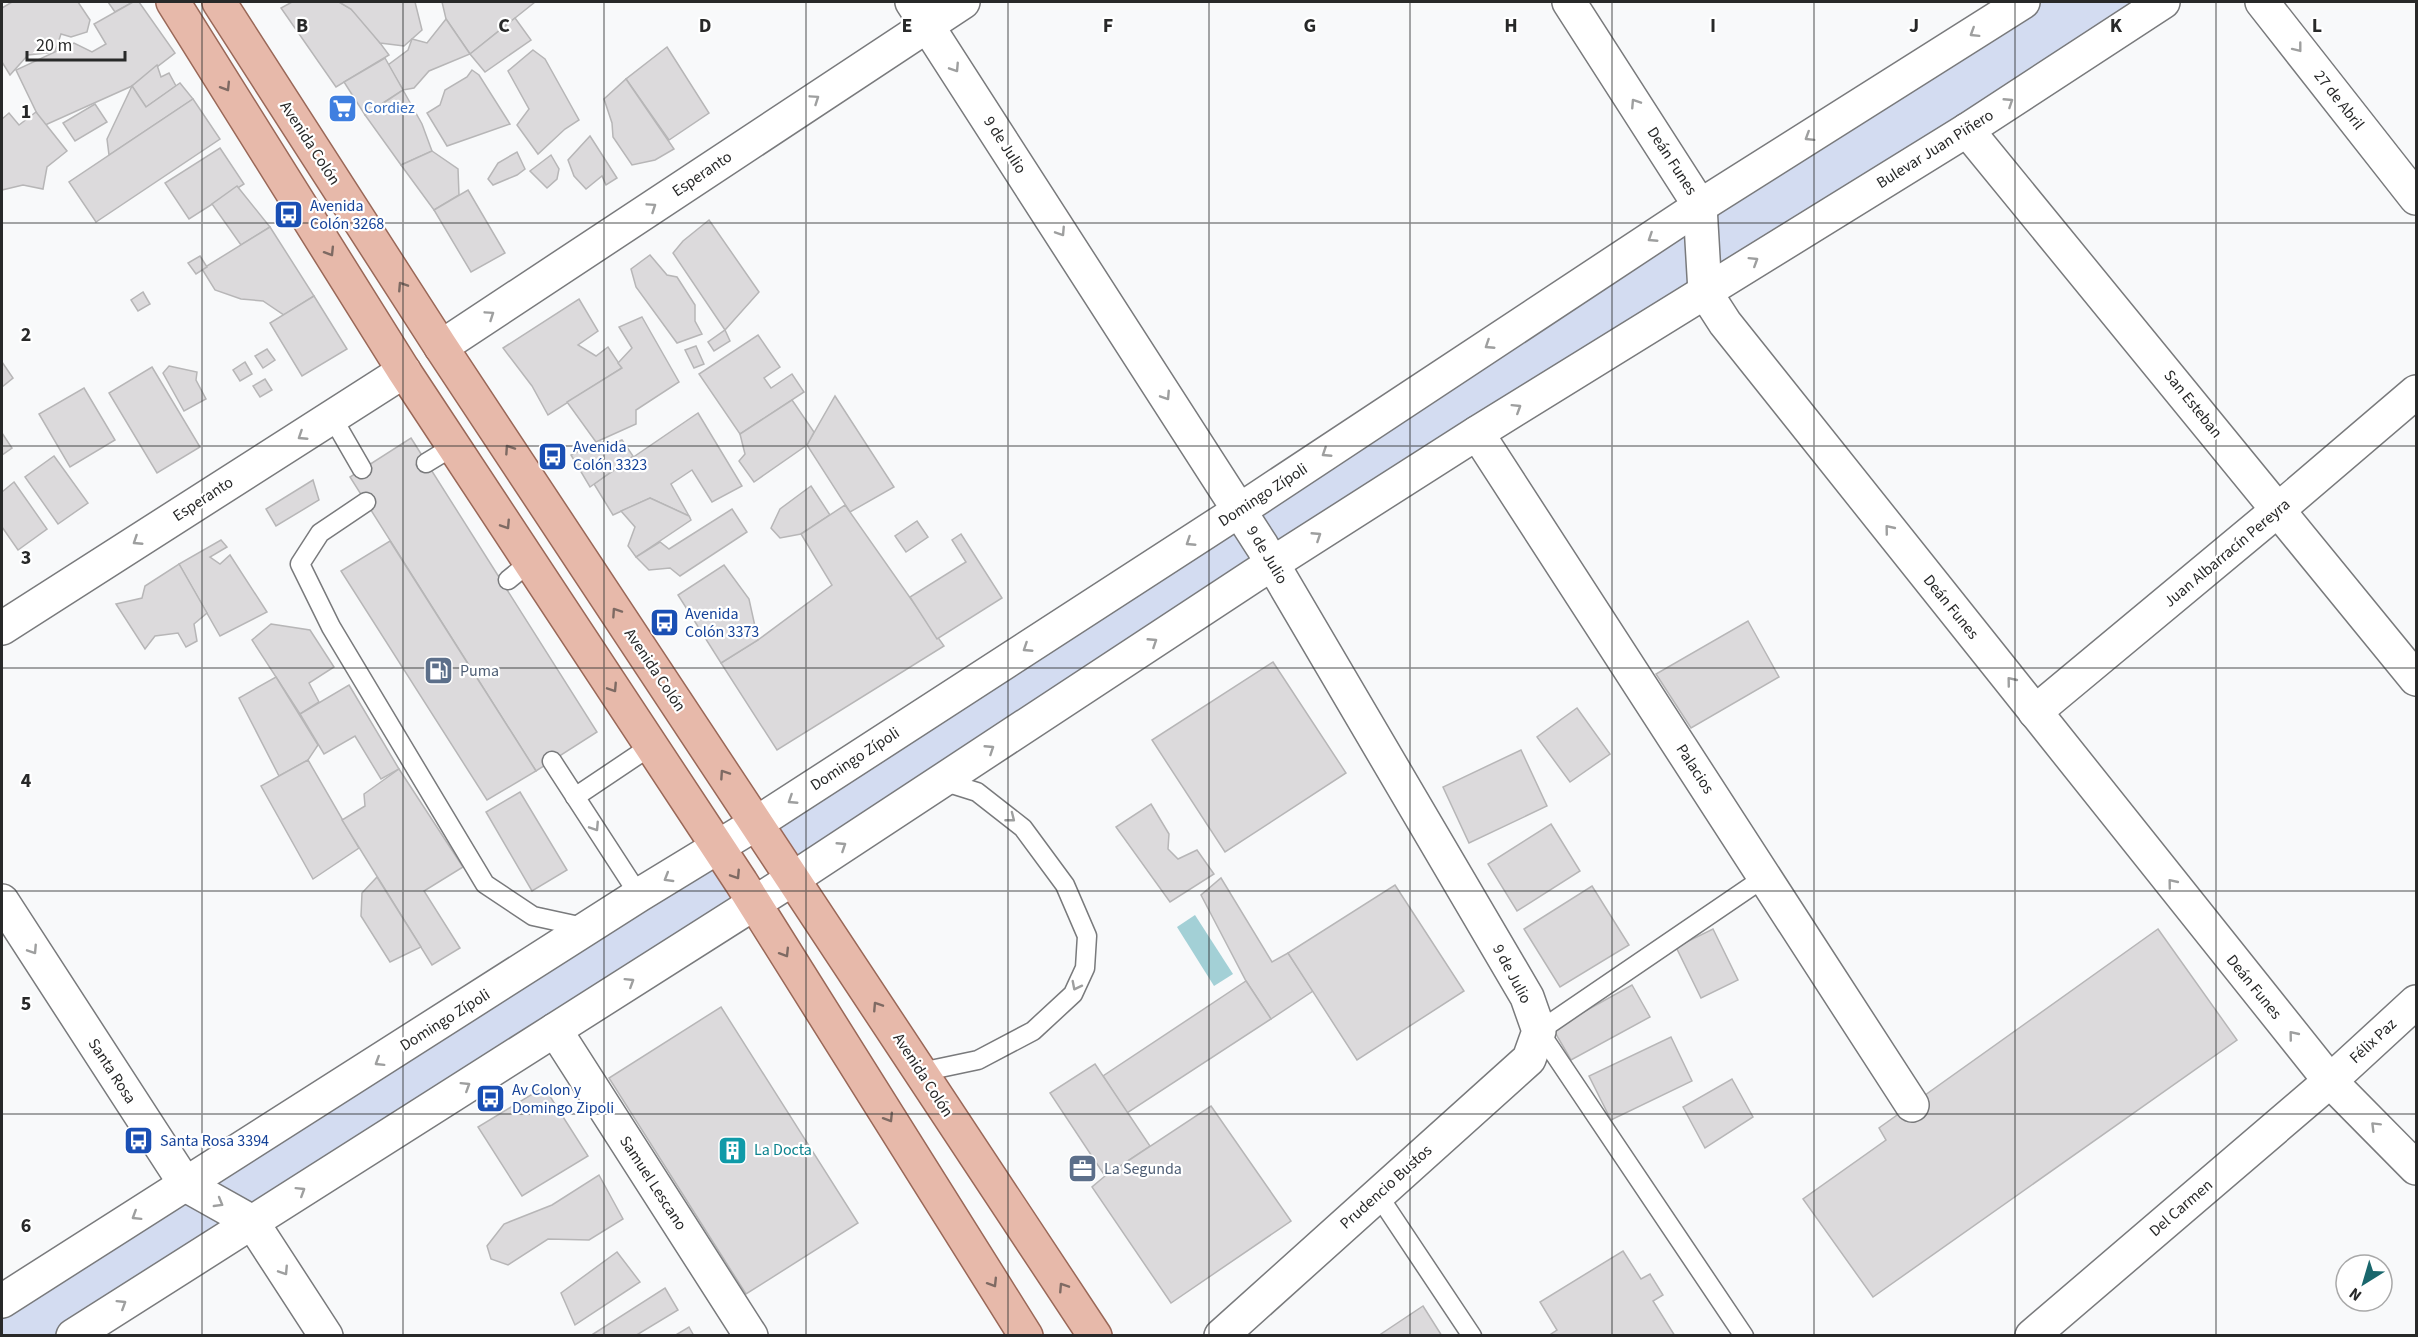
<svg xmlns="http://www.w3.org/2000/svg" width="2418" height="1337" font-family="'Source Sans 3',sans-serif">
	<rect width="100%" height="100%" fill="#f8f9fa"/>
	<g fill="#d3dcf1">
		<polygon points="2023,2 2163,2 794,878 757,823"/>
		<polygon points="718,848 754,903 73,1335 2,1336 2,1301"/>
	</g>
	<polygon fill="#a3d0d6" points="1195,915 1233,974 1214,986 1177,927"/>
	<g fill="#dcdadc" stroke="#b7b6b7" stroke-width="1.5">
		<polygon points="12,2 78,2 90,20 87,32 71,37 61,34 55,52 28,55 10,75 2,62 2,8"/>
		<polygon points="108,2 133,2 115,12"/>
		<polygon points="133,2 139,2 175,53 132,86 43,126 16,70 74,43 92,52 106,44 94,24"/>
		<polygon points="292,2 339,2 351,9 366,24 389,55 336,87 281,8"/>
		<polygon points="339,2 415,2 422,30 404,46 380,43 351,9"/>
		<polygon points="442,2 535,2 470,54 446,19"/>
		<polygon points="515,18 531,40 485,72 470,54"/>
		<polygon points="446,19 470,54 429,71 414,88 403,90 388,65 408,50 412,39 427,43"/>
		<polygon points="667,47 709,113 669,140 626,79"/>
		<polygon points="533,50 545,59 579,120 565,129 538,154 517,125 529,109 508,71"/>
		<polygon points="385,58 403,90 365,115 344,82"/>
		<polygon points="157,65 161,77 169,73 176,86 146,107 132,86"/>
		<polygon points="472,70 479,75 510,124 447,146 427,113 440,105 445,90 467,77"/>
		<polygon points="626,79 674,149 655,160 632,165 613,137 612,123 604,99"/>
		<polygon points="180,83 193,99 109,155 107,139 132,86 146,107"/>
		<polygon points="403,90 422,124 432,151 401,165 365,115"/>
		<polygon points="193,99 220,139 96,222 69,182"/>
		<polygon points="95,104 107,122 75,141 63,123"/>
		<polygon points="36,112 67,151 47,167 43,189 23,185 2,190 2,119 9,113 19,125"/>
		<polygon points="590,136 617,178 606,185 602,176 586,189 574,176 568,160"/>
		<polygon points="220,148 244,184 189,219 165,183"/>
		<polygon points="432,151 458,169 459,195 434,210 401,165"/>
		<polygon points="517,152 525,169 517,175 493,185 488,179 498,163"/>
		<polygon points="551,155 559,169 557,179 547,188 530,171"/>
		<polygon points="237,186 270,227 241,245 212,204"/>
		<polygon points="468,190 505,253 471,272 434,210"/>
		<polygon points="709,220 759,292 725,330 673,253 683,241"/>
		<polygon points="270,227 314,296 284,315 263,301 241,299 215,290 202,269"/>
		<polygon points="650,255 667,275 677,277 695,305 695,321 702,334 677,343 636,287 631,269"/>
		<polygon points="200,256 207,267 196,274 188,263"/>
		<polygon points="143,292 150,304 138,311 131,300"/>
		<polygon points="314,296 347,349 302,376 270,323"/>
		<polygon points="579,299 598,331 578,345 596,356 608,347 622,368 548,415 532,386 503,348"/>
		<polygon points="642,317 679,382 636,410 636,424 596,442 567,402 622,368 618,363 632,348 619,327"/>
		<polygon points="725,330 730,341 714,351 708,342"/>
		<polygon points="758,335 780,367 764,378 771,388 792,374 804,392 740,434 699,374"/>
		<polygon points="696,346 704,364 694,368 685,350"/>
		<polygon points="267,349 275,360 263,368 255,356"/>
		<polygon points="2,362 13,378 2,387"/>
		<polygon points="245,362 252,374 240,381 233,370"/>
		<polygon points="169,366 197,372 196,380 206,399 184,411 163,373"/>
		<polygon points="152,367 200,447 157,473 109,393"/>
		<polygon points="265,379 272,390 260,397 253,386"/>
		<polygon points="84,388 115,440 70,467 39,414"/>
		<polygon points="835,396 894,487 850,512 807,445"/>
		<polygon points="792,400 814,432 807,445 754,482 739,461 745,454 740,434"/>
		<polygon points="698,413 742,486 712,502 692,470 671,484 689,516 650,498 613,515 594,484"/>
		<polygon points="2,433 12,448 2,455"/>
		<polygon points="411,438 597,732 536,771 350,477"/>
		<polygon points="622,440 633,456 590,487 571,455 596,442 614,443"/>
		<polygon points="54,456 88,503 58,524 25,477"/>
		<polygon points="313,480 319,500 276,526 266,509"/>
		<polygon points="14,482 47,529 18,550 2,527 2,492"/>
		<polygon points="811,486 830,515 801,534 780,538 771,528 780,509"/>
		<polygon points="650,498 689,516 691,520 636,557 628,546 635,527 621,511"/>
		<polygon points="845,505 944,646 777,750 721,663 758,640 832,585 801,534"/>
		<polygon points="732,509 747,532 680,576 670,568 649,570 636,557 660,542 669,549"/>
		<polygon points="917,521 928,537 906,552 895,536"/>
		<polygon points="961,534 1002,598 937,639 910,597 966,562 952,540"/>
		<polygon points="221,540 227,547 210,557 220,564 230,555 267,612 220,636 179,564"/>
		<polygon points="390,541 536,771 487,800 341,571"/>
		<polygon points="179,564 207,613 194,624 197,641 186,647 178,633 155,636 145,649 116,604 142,598 145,586"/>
		<polygon points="724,565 749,599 758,640 721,663 678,595"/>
		<polygon points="1748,621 1779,677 1691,728 1656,674"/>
		<polygon points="271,624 310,630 334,667 309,683 319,702 300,714 252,640"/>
		<polygon points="1273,662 1346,773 1225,852 1152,740"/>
		<polygon points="276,677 318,745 308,760 279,776 239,698"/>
		<polygon points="349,685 399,769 381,779 355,736 324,754 300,714"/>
		<polygon points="1577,708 1610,754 1570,782 1537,737"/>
		<polygon points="1521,750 1547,806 1469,843 1443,787"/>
		<polygon points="308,760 359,848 313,879 261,786"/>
		<polygon points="399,769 463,867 424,891 460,948 432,965 342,820 365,806 364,794"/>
		<polygon points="520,792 567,870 532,891 486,812"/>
		<polygon points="1151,804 1169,834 1168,849 1178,859 1197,850 1214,874 1170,902 1116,827"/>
		<polygon points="1551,824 1580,871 1517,911 1488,864"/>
		<polygon points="377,877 421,947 390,962 361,916 362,893"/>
		<polygon points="1221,878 1272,962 1288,953 1313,991 1271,1019 1246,981 1201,895"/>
		<polygon points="1395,885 1464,991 1357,1060 1288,953"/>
		<polygon points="1592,886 1629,945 1560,987 1524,929"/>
		<polygon points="1713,929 1738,980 1701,998 1676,947"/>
		<polygon points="2158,929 2237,1040 1873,1297 1803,1199 1886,1140 1879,1128"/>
		<polygon points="1246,981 1271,1019 1127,1113 1103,1076"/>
		<polygon points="1632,985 1650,1017 1571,1060 1553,1029"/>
		<polygon points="721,1007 858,1223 746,1294 609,1078"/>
		<polygon points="1671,1037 1692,1081 1611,1120 1589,1076"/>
		<polygon points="1095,1064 1150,1146 1105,1176 1050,1093"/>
		<polygon points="1732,1079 1753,1117 1705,1148 1683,1107"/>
		<polygon points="544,1087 588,1156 522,1196 478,1127"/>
		<polygon points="1211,1106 1291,1221 1171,1303 1092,1187 1105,1176"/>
		<polygon points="599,1175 623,1219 589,1240 548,1239 508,1265 491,1259 487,1246 504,1224 552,1205"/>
		<polygon points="1623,1251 1641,1279 1650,1274 1663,1295 1653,1301 1675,1336 1548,1336 1557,1330 1540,1302"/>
		<polygon points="617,1252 640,1282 575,1325 561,1293"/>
		<polygon points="665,1288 678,1310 635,1336 590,1336"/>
		<polygon points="1423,1306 1442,1336 1378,1336"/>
		<polygon points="689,1327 694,1336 674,1336"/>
	</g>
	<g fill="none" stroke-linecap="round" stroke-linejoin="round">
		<defs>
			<g id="service">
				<polyline points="332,417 362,469"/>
				<polyline points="426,463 454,446"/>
				<polyline points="366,502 320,533 300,564 331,627 485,884 533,916 588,928"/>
				<polyline points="508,580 530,562"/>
				<polyline points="552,761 639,895"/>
				<polyline points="575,797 651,746"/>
				<polyline points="921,1072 978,1060 1033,1031 1073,994 1085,968 1087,936 1065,885 1023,828 977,792 942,781"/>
				<polyline points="1378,1195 1472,1336"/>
				<polyline points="1744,1336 1539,1031 1765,877"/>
			</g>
			<g id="minor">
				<polyline points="912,2 1262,546 1527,997 1539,1031 1529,1059 1221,1336"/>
				<polyline points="1569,2 1700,206 1705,292 1725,323 2330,1081 2416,1168"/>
				<polyline points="2262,2 2416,198"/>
				<polyline points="1967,130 2416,679"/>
				<polyline points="441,347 963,2"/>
				<polyline points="1477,433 1912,1105"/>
				<polyline points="2,628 404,371"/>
				<polyline points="2035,712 2279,509 2416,392"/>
				<polyline points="2,901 186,1185 252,1222 326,1336"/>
				<polyline points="555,1030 751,1336"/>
				<polyline points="2032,1336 2330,1081 2416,1002"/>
			</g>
			<g id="secondary">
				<polyline points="2,1301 639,895 757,823 1240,510 1700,206 2023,2"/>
				<polyline points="73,1336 794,878 1253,576 1477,433 1967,130 2163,2"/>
			</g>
			<g id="primary">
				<polyline points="173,2 404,371 741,882 1026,1336"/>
				<polyline points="219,2 441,347 1095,1336"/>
			</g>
		</defs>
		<use href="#service" stroke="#797a7c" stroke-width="21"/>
		<use href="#minor" stroke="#797a7c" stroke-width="36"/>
		<use href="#secondary" stroke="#797a7c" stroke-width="36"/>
		<use href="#primary" stroke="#9a6858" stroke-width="36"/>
		<use href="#service" stroke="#fff" stroke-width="18"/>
		<use href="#minor" stroke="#fff" stroke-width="33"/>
		<use href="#secondary" stroke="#fff" stroke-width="33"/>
		<use href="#primary" stroke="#e7b9aa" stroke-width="33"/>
	</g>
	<defs><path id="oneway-chevron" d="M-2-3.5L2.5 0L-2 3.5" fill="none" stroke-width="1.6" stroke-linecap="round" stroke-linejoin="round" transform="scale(1.5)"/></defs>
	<g stroke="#9e9f9f">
		<use href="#oneway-chevron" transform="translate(1974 33) rotate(148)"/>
		<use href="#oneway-chevron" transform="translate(2298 48) rotate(52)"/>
		<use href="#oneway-chevron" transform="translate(955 68) rotate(57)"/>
		<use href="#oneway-chevron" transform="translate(815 99) rotate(-34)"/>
		<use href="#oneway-chevron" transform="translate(2009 102) rotate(-33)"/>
		<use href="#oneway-chevron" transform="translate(1635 103) rotate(-123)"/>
		<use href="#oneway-chevron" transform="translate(1809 137) rotate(148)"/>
		<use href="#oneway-chevron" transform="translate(652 207) rotate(-34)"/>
		<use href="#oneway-chevron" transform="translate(1061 232) rotate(57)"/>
		<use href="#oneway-chevron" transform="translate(1652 238) rotate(147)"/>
		<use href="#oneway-chevron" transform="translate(1754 261) rotate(-32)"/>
		<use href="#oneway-chevron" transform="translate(490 315) rotate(-34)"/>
		<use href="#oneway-chevron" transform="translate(1489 345) rotate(147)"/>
		<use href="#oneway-chevron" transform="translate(1166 396) rotate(57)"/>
		<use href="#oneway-chevron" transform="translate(1517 408) rotate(-32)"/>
		<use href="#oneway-chevron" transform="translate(302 436) rotate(147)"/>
		<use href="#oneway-chevron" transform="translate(1326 453) rotate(147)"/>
		<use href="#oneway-chevron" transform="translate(1889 529) rotate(-129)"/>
		<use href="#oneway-chevron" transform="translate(1317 536) rotate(-33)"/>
		<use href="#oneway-chevron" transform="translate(137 541) rotate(147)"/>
		<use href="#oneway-chevron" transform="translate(1190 542) rotate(147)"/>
		<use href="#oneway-chevron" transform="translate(1153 642) rotate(-33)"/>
		<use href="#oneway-chevron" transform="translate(1027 648) rotate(147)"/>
		<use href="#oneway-chevron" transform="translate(2011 681) rotate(-129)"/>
		<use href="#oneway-chevron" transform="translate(990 749) rotate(-33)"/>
		<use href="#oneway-chevron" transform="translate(792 800) rotate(147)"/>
		<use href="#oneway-chevron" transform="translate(1011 818) rotate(38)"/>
		<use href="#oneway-chevron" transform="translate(595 827) rotate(57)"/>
		<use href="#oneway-chevron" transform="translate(842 846) rotate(-33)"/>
		<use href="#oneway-chevron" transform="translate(668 878) rotate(149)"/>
		<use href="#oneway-chevron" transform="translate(2172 883) rotate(-129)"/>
		<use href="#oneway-chevron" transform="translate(33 950) rotate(57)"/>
		<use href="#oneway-chevron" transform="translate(630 982) rotate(-32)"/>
		<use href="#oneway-chevron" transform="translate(1076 986) rotate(117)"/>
		<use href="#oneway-chevron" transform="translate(2293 1035) rotate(-129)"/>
		<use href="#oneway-chevron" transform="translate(379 1062) rotate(148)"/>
		<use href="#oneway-chevron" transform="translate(466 1086) rotate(-32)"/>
		<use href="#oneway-chevron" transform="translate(2375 1126) rotate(-135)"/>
		<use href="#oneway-chevron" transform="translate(301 1191) rotate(-32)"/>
		<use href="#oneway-chevron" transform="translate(219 1203) rotate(30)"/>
		<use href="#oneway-chevron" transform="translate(136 1216) rotate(148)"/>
		<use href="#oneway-chevron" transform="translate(284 1271) rotate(57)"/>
		<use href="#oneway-chevron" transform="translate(122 1304) rotate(-32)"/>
	</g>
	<g stroke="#7e6a63">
		<use href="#oneway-chevron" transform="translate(226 87) rotate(58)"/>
		<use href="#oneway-chevron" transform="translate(330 252) rotate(58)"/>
		<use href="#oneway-chevron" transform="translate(402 286) rotate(-123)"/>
		<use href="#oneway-chevron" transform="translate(509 449) rotate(-124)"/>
		<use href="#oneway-chevron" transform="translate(506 525) rotate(57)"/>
		<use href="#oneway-chevron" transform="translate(616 612) rotate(-124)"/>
		<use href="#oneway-chevron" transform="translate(613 688) rotate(57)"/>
		<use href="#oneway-chevron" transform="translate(724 774) rotate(-124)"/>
		<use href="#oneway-chevron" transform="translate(736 875) rotate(57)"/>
		<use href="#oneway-chevron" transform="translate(785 953) rotate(58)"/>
		<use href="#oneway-chevron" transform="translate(877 1006) rotate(-123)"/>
		<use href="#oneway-chevron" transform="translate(889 1118) rotate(58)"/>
		<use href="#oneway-chevron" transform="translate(993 1283) rotate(58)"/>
		<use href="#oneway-chevron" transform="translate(1063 1287) rotate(-123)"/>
	</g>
	<path fill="none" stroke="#282929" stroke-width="1.5" stroke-opacity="0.55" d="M 202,2 L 202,1336M 403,2 L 403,1336M 604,2 L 604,1336M 806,2 L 806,1336M 1008,2 L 1008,1336M 1209,2 L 1209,1336M 1410,2 L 1410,1336M 1612,2 L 1612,1336M 1814,2 L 1814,1336M 2015,2 L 2015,1336M 2216,2 L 2216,1336M 2,223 L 2416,223M 2,446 L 2416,446M 2,668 L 2416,668M 2,891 L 2416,891M 2,1114 L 2416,1114"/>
	<defs>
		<symbol id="supermarket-square" viewBox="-11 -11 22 22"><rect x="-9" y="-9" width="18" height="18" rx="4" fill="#3f7fe0" stroke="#fff"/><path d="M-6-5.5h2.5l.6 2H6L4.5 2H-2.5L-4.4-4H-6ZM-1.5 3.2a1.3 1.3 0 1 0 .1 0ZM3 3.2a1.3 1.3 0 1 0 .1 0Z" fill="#fff"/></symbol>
		<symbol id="bus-square" viewBox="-11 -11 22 22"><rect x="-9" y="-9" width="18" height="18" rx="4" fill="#1a4fb4" stroke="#fff"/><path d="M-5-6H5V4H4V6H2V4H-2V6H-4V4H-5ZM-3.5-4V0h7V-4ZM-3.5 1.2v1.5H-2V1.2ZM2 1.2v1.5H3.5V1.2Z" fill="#fff"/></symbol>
		<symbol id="fuel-square" viewBox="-11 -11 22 22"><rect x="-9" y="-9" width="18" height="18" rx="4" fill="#5c6f8a" stroke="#fff"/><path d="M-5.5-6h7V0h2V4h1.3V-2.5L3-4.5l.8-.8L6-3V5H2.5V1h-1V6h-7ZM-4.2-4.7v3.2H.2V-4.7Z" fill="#fff"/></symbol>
		<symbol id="building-square" viewBox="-11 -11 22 22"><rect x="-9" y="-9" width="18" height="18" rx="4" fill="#0f9aa8" stroke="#fff"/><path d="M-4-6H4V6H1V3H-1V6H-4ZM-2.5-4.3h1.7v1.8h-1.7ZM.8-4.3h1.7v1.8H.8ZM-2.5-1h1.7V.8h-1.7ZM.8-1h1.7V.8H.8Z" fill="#fff"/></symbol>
		<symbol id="office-square" viewBox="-11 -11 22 22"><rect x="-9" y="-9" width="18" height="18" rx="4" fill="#5c6f8a" stroke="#fff"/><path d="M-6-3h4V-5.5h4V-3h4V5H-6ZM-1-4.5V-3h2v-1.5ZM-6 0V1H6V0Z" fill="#fff"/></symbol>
	</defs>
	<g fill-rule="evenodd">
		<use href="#supermarket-square" x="326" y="92" width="33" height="33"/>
		<use href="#bus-square" x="272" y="198" width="33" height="33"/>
		<use href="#bus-square" x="536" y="440" width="33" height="33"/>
		<use href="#bus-square" x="648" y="606" width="33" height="33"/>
		<use href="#fuel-square" x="422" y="654" width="33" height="33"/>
		<use href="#bus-square" x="474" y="1082" width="33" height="33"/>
		<use href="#bus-square" x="122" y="1124" width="33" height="33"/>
		<use href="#building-square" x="716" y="1134" width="33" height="33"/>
		<use href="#office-square" x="1066" y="1152" width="33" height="33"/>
	</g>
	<g text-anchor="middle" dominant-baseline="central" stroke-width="4.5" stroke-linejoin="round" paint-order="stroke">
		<g font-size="16" fill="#282929" stroke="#fff">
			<text transform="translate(2339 100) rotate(52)">27 de Abril</text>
			<text transform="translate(310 143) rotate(57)">Avenida Colón</text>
			<text transform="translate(1005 145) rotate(57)">9 de Julio</text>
			<text transform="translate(1935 149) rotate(-32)">Bulevar Juan Piñero</text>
			<text transform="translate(1672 161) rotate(57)">Deán Funes</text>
			<text transform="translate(702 174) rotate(-34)">Esperanto</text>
			<text transform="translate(2193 404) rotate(51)">San Esteban</text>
			<text transform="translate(1263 495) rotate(-33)">Domingo Zípoli</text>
			<text transform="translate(203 499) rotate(-33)">Esperanto</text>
			<text transform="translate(2227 553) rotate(-40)">Juan Albarracín Pereyra</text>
			<text transform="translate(1267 555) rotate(59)">9 de Julio</text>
			<text transform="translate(1951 607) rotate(51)">Deán Funes</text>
			<text transform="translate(655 670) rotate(56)">Avenida Colón</text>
			<text transform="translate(855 759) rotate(-33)">Domingo Zípoli</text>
			<text transform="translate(1695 769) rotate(57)">Palacios</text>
			<text transform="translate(1512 974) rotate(62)">9 de Julio</text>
			<text transform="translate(2254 987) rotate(51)">Deán Funes</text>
			<text transform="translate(445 1020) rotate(-32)">Domingo Zípoli</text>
			<text transform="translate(2373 1041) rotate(-43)">Félix Paz</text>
			<text transform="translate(112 1071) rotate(57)">Santa Rosa</text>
			<text transform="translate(923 1075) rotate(57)">Avenida Colón</text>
			<text transform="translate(653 1183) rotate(57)">Samuel Lescano</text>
			<text transform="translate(1386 1187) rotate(-42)">Prudencio Bustos</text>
			<text transform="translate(2181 1208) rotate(-41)">Del Carmen</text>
		</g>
		<g font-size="16" fill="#366cbe" stroke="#fff" text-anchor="start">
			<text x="364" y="108">Cordiez</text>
		</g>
		<g font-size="16" fill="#164399" stroke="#fff" text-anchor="start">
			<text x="310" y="206">Avenida<tspan x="310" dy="18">Colón 3268</tspan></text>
			<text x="573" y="447">Avenida<tspan x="573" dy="18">Colón 3323</tspan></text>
			<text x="685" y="614">Avenida<tspan x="685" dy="18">Colón 3373</tspan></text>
			<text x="512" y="1090">Av Colon y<tspan x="512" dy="18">Domingo Zipoli</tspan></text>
			<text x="160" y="1141">Santa Rosa 3394</text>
		</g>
		<g font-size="16" fill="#4e5e75" stroke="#fff" text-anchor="start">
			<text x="460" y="671">Puma</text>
			<text x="1104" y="1169">La Segunda</text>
		</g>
		<g font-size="16" fill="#0d838f" stroke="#fff" text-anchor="start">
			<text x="754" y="1150">La Docta</text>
		</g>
	</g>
	<g font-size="20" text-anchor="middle" font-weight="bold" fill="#282929" stroke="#fff" stroke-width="4.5" stroke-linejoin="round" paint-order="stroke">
		<text x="302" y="32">B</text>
		<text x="504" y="32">C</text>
		<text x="705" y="32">D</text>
		<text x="907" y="32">E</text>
		<text x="1108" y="32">F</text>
		<text x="1310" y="32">G</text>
		<text x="1511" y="32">H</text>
		<text x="1713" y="32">I</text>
		<text x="1914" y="32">J</text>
		<text x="2116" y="32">K</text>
		<text x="2317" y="32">L</text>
		<text x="26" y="118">1</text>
		<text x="26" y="341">2</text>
		<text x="26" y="564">3</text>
		<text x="26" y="787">4</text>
		<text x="26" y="1010">5</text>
		<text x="26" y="1232">6</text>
	</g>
	<rect width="2418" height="1337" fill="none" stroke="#282929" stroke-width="6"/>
	<g transform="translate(2364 1283) rotate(217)"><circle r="28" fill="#ffffff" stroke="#a9a9a9" stroke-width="1.5"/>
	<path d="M0-4.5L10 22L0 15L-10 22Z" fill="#1a676d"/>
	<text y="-9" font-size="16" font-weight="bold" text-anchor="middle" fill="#282929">N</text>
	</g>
	<path d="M27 51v9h98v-9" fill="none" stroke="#282929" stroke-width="3"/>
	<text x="36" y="51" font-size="18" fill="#282929" stroke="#ffffff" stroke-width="4.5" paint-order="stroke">20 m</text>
</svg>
